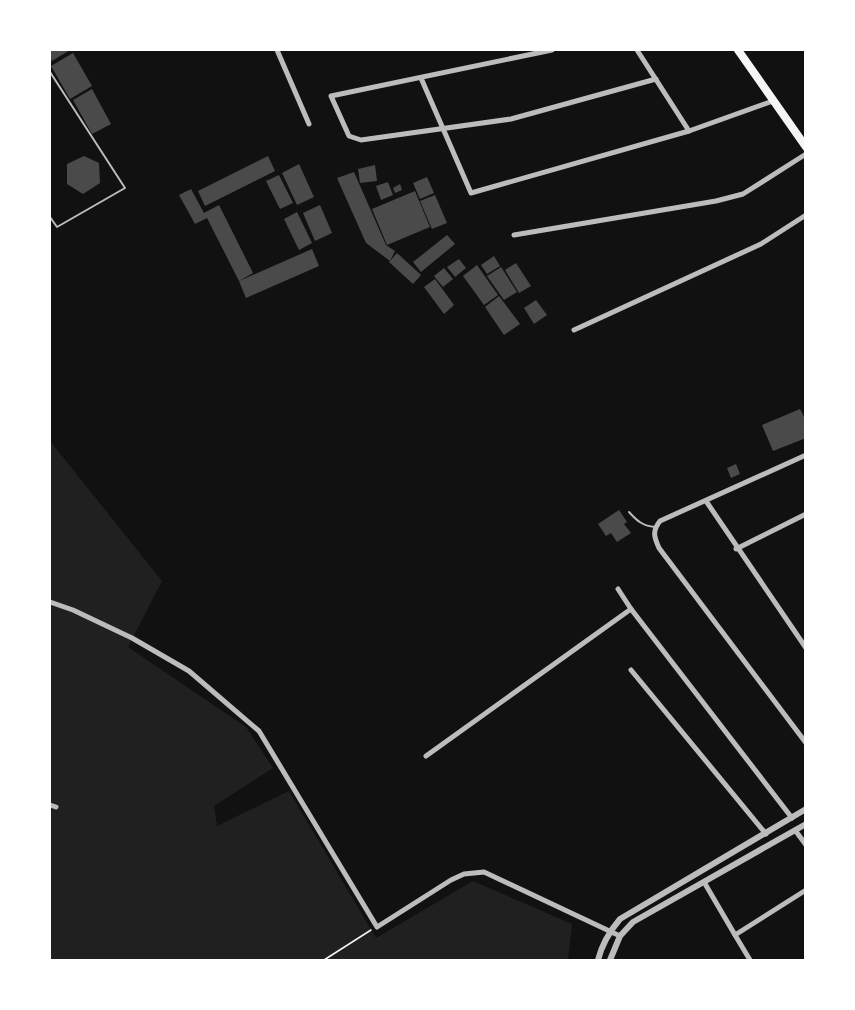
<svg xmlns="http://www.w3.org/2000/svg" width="855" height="1010" font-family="'PT Serif',serif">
	<rect width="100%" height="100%" fill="#111"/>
	<polygon fill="#202020" points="50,441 162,581 128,647 246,727 273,768 214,806 217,826 289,791 376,938 473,881 572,924 568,960 50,960"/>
	<g fill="#4a4a4a">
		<polygon points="50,50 70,50 52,61 50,58"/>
		<polygon points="73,53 92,86 70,99 51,66"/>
		<polygon points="92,89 111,124 92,134 73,100"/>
		<polygon points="84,156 99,163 100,183 83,194 67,184 67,164"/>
		<polygon points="268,156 275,171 205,206 198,191"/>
		<polygon points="299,164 314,197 297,205 282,173"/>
		<polygon points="375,165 377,181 360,183 358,169"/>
		<polygon points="354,172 386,245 395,251 390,261 366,243 337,178"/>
		<polygon points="279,175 293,203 280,209 266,181"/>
		<polygon points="427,177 434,193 420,199 413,183"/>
		<polygon points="388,182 393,195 381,200 376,186"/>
		<polygon points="400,184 402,190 395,193 393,188"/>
		<polygon points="191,189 204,213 219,205 253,273 239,281 207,218 195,224 179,195"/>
		<polygon points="415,191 430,227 387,245 372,209"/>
		<polygon points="435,195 447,223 432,229 420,201"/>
		<polygon points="320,205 332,233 315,241 303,213"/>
		<polygon points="297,212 312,243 299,250 284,219"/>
		<polygon points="447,235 455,244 421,272 413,262"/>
		<polygon points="312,249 319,266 246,298 239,281"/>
		<polygon points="397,253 421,275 413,284 389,262"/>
		<polygon points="494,256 500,266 487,274 481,265"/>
		<polygon points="459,259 466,268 455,277 447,267"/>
		<polygon points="516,263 531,286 519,293 505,270"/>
		<polygon points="477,265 498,295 484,305 463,276"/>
		<polygon points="501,267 517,292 504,300 487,276"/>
		<polygon points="444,268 453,279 443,287 434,276"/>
		<polygon points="435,279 454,305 444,314 424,287"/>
		<polygon points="499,296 520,324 504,335 485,307"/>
		<polygon points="536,300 547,315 534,324 524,308"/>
		<polygon points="800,409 806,421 806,438 773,451 762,425"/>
		<polygon points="736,464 740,474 731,478 727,468"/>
		<polygon points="619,510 627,522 624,524 631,533 617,542 611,533 606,536 598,524"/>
	</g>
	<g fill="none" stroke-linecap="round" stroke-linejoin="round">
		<polyline stroke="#f5f5f5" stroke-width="1.5" points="324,960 371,930"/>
		<g stroke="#bcbcbc" stroke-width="2">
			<polyline points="50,72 125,188 57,227 50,217"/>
			<path d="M 629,512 C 637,521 643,526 655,527"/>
		</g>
		<g stroke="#bcbcbc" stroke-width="5">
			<polyline points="277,50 309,124"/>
			<polyline points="552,50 331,96 349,136 361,140 511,119 656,79"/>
			<polyline points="637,50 689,131"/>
			<polyline points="421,78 471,193 689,131 773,101"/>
			<polyline points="514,235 716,201 743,194 806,154"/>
			<polyline points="574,330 761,244 806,215"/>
			<path d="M 806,455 L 660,521 C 652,531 654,537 659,548 L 806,743"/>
			<polyline points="706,501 806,648"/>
			<polyline points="736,549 806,514"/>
			<polyline points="618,589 631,609 792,818"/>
			<polyline points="50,602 73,610 132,638 189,671 259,731 377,927 451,880 464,874 484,872 620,936"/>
			<polyline points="631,670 766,834"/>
			<polyline points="426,756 631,609"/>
			<polyline points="50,805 56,807"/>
			<polyline points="795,830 806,845"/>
			<polyline points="704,882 735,935 806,890"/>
			<polyline points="735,935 750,960"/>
		</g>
		<g stroke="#bcbcbc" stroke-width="6">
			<path d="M 598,960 C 602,944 609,932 620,919 L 806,809"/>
			<polyline points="610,960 620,936 633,922 806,824"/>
		</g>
		<polyline stroke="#f5f5f5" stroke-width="8" points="738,50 806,147"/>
	</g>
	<rect width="855" height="1010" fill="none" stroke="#ffffff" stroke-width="102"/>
</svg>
